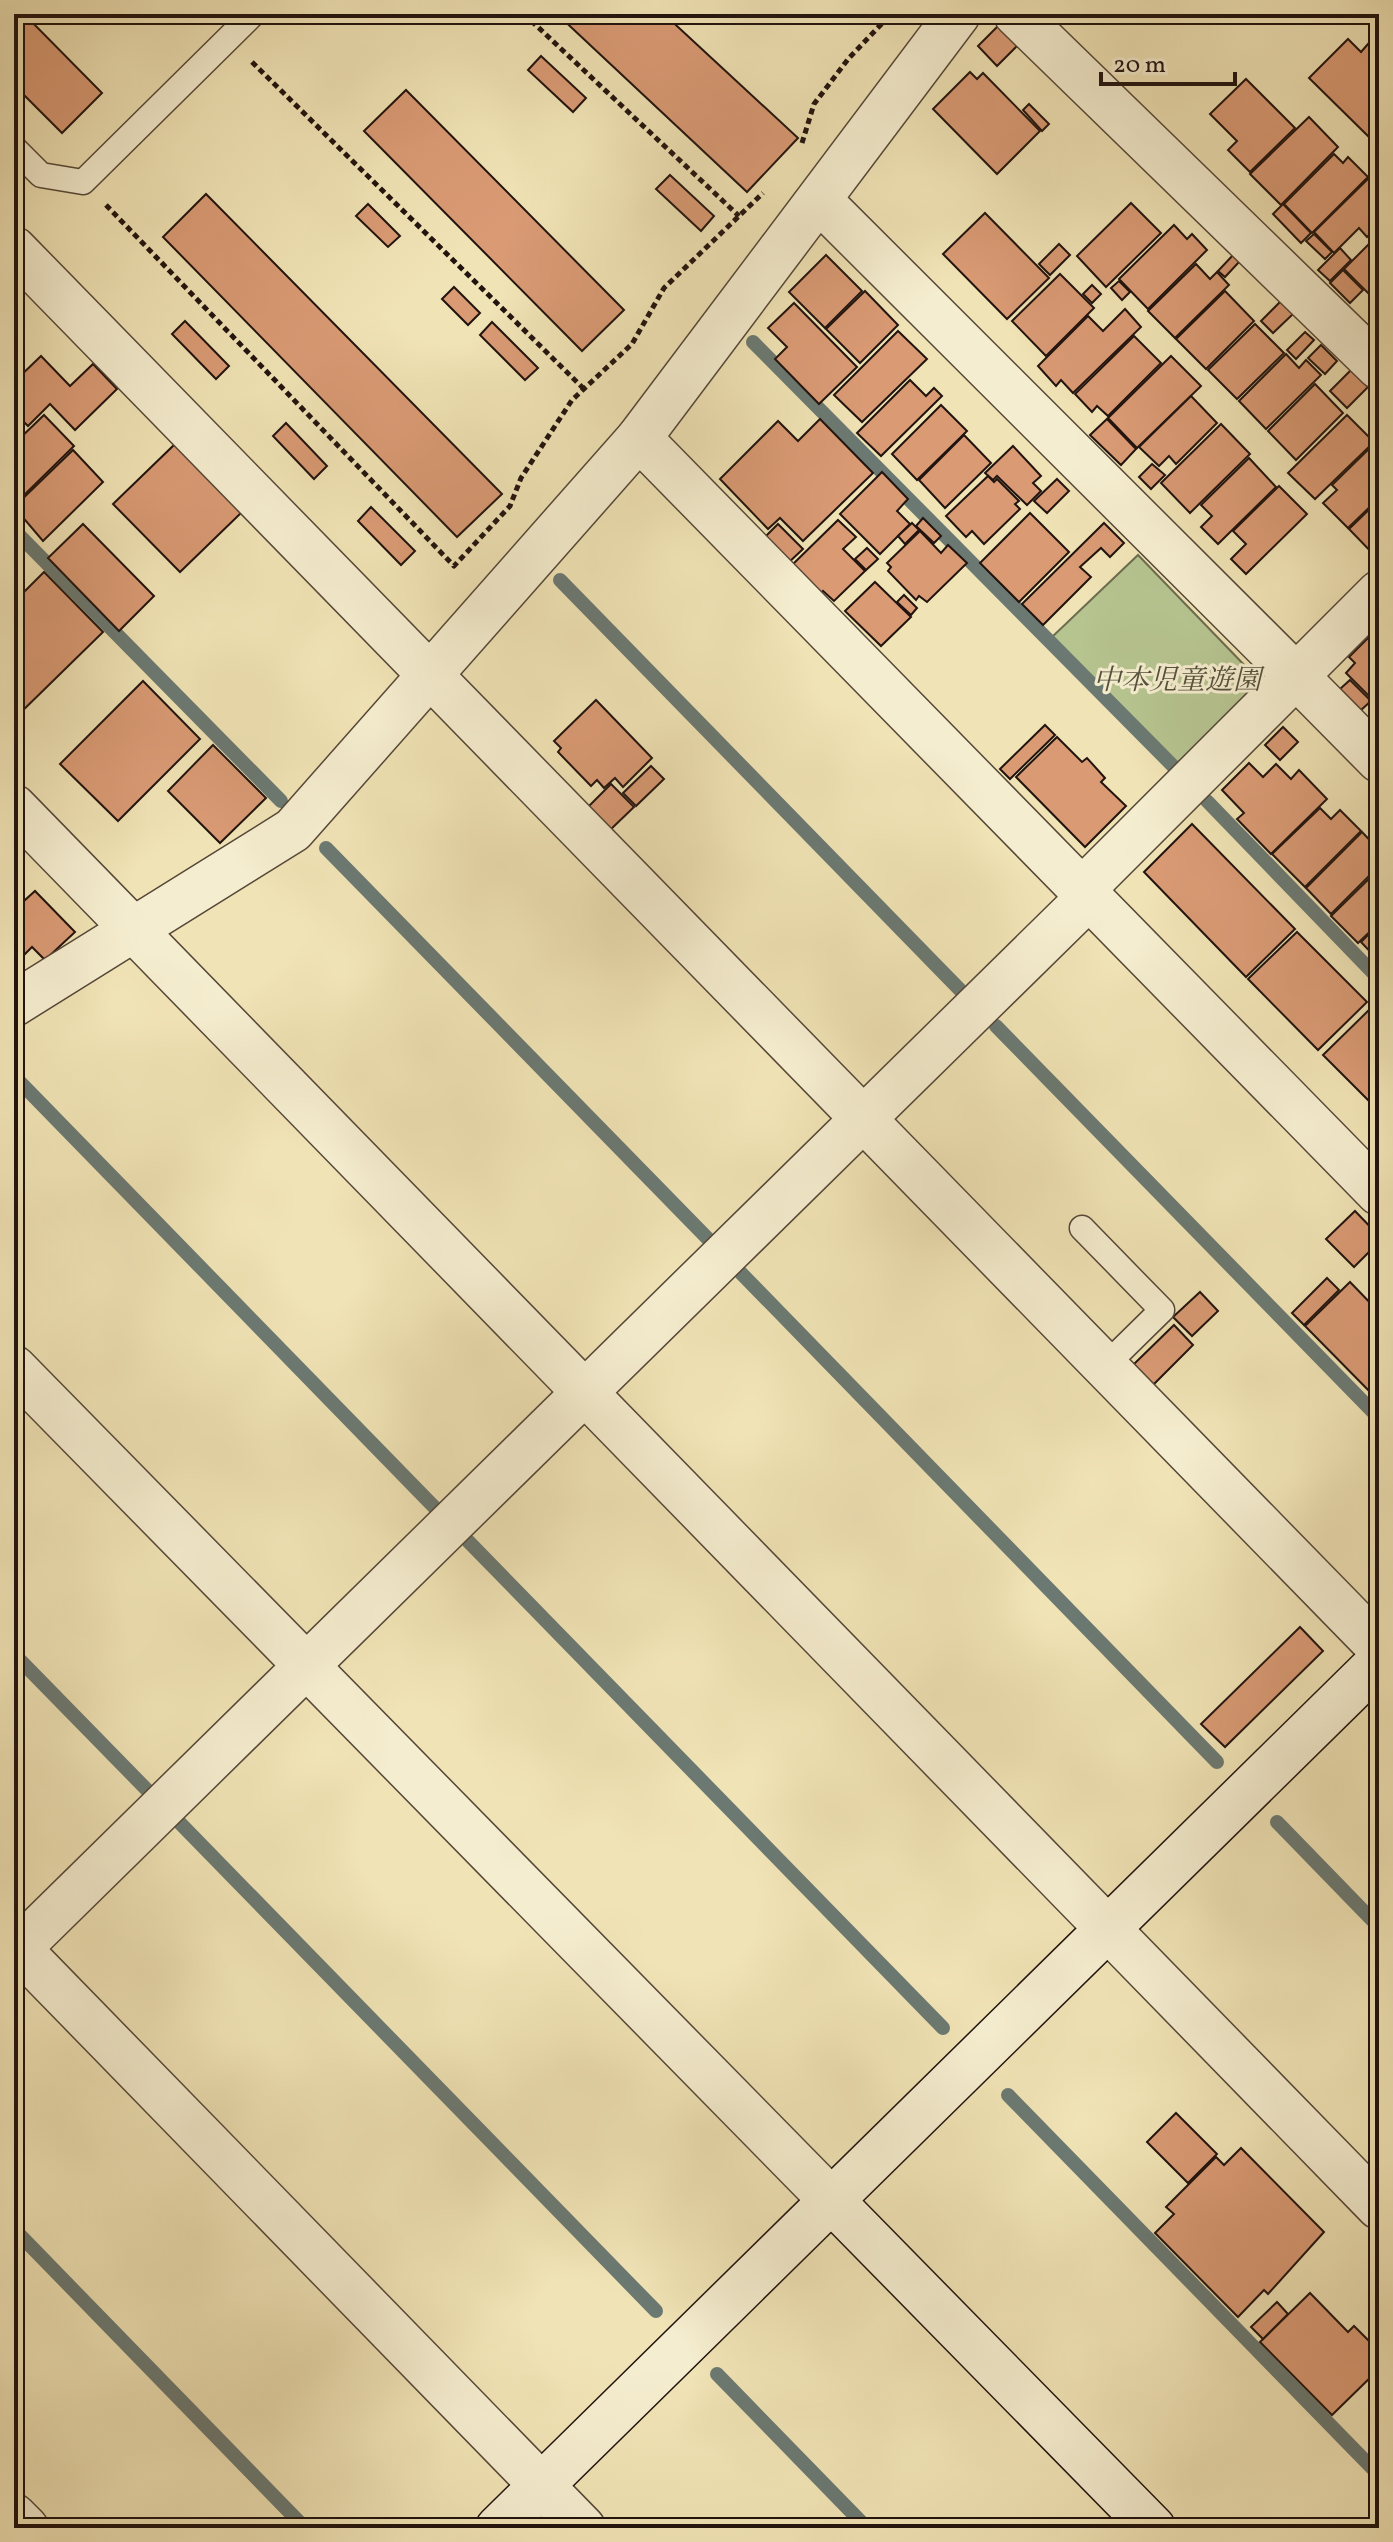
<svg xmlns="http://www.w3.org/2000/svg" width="1393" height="2542" font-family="Vollkorn,'Noto Serif JP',serif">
	<rect width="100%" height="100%" fill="#f0e3b5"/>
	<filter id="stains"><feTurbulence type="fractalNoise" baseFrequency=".0025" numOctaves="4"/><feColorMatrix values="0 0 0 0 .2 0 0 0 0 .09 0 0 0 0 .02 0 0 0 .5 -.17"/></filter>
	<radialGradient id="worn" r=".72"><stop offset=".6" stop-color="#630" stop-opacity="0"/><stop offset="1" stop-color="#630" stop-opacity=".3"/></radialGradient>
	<polygon fill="#b6c490" stroke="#6c6c4f" stroke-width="2" points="1138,555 1250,671 1249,699 1180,768 1052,637"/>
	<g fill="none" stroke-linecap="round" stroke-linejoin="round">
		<g stroke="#6b7972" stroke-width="14">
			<polyline points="753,342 1176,769"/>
			<polyline points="14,530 281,801"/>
			<polyline points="560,580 965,995"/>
			<polyline points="1207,801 1379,979"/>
			<polyline points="326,848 712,1243"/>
			<polyline points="996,1026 1379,1418"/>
			<polyline points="14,1076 439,1512"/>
			<polyline points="741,1273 1217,1762"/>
			<polyline points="468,1541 943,2028"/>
			<polyline points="14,1654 149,1792"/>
			<polyline points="179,1822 656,2311"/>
			<polyline points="1277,1822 1379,1927"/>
			<polyline points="1008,2095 1379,2475"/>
			<polyline points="14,2229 305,2528"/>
			<polyline points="717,2374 867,2528"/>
		</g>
	</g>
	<g fill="#d99a74" stroke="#21130e" stroke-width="2">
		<polygon points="14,14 24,14 102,93 62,133 14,85"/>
		<polygon points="557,14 664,14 798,138 747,192"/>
		<polygon points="1002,22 1021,42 997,66 978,46"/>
		<polygon points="1348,39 1361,52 1368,44 1379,55 1379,126 1368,136 1309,78"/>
		<polygon points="541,56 586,98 573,112 528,70"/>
		<polygon points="970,72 977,79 983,73 1040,131 997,174 933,109"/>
		<polygon points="1246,79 1295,128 1250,172 1228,150 1237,141 1210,114"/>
		<polygon points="406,90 624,310 582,351 364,131"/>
		<polygon points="1029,104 1049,124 1042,131 1023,110"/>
		<polygon points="1309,117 1338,147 1281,205 1250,174"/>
		<polygon points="1334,154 1343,163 1348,157 1368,177 1312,233 1284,204"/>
		<polygon points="1379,168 1379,225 1367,237 1359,228 1334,253 1314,232"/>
		<polygon points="670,175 714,216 701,231 656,189"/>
		<polygon points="206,194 502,494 457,537 163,237"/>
		<polygon points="1131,203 1161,233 1106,287 1077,256"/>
		<polygon points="368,204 400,236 388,247 356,216"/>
		<polygon points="1283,204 1311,233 1301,243 1273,214"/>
		<polygon points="985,213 1049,278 1007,319 943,254"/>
		<polygon points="1174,225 1187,239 1192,234 1207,250 1148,309 1119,279"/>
		<polygon points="1314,234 1332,252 1325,259 1306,241"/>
		<polygon points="1379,234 1379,289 1371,296 1344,269"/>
		<polygon points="1059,244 1070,255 1050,275 1039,264"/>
		<polygon points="1340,248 1351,260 1330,281 1318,270"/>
		<polygon points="1234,254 1240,261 1225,277 1218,271"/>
		<polygon points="826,255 862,291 825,328 789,292"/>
		<polygon points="1196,264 1210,279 1217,272 1229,285 1175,338 1148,311"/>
		<polygon points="1343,270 1363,290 1350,303 1330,283"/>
		<polygon points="1060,274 1094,308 1046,356 1012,321"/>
		<polygon points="1119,281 1130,292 1122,300 1111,288"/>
		<polygon points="1092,285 1101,294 1092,303 1083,294"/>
		<polygon points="454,287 480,313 468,325 442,299"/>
		<polygon points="865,291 898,325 860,363 826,329"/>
		<polygon points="1225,291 1254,321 1206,369 1176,339"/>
		<polygon points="1281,301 1293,314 1273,333 1261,321"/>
		<polygon points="794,303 857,367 819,404 775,359 787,347 768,328"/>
		<polygon points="1125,309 1141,327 1073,393 1061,380 1056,386 1038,366 1088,316 1103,331"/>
		<polygon points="185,321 229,366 216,379 172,334"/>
		<polygon points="492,322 538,368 525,380 480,335"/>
		<polygon points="1255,324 1284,353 1237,399 1208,370"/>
		<polygon points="898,331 927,359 862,422 834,395"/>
		<polygon points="1305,332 1314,340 1296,359 1287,350"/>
		<polygon points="1134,336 1161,363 1108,416 1097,406 1092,412 1075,394"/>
		<polygon points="1321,345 1337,361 1325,374 1308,358"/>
		<polygon points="1286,354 1299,368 1306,360 1321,375 1266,429 1239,401"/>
		<polygon points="41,356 70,386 93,364 117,389 75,430 50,404 28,426 14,412 14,382"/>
		<polygon points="1171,356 1201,386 1137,448 1108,418"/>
		<polygon points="1351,370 1368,387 1347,408 1330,391"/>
		<polygon points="910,380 926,396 934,388 942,396 881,456 857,433"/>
		<polygon points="1315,384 1343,413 1296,460 1268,431"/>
		<polygon points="1191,396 1217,423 1176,464 1169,456 1159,466 1139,447"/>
		<polygon points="941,405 967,431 917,480 892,454"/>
		<polygon points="44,415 74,446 14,505 14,444"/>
		<polygon points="1347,415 1374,442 1315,499 1288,473"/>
		<polygon points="820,419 873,473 803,541 780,518 768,529 720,479 778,421 798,441"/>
		<polygon points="1107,419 1136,449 1121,465 1090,435"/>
		<polygon points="286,423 327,466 314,479 273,436"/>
		<polygon points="1221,424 1250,454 1190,513 1161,483"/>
		<polygon points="964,435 991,463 945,508 919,480"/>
		<polygon points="1376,442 1379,445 1379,498 1348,528 1323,503 1337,490 1332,485"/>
		<polygon points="175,444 242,512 180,572 113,504"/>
		<polygon points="1013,446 1041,476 1033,483 1041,491 1027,505 997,476 993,480 985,473"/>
		<polygon points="73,450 103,482 43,541 14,507"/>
		<polygon points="1249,458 1276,487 1218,544 1201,527 1212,516 1201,505"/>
		<polygon points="1152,464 1165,475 1151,489 1139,477"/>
		<polygon points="882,472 908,499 897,511 910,524 880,554 840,514"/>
		<polygon points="988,476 994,482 997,479 1019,501 1015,504 1020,509 984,544 972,531 966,537 946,516"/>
		<polygon points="1057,479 1069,491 1047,513 1034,501"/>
		<polygon points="1279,486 1307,514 1246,574 1231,559 1246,544 1233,531"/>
		<polygon points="1379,500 1379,560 1349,529"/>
		<polygon points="371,507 415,551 401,565 358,521"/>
		<polygon points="1030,513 1069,552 1019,602 980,563"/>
		<polygon points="923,518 941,536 934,543 916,526"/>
		<polygon points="838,520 856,537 843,549 865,571 834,601 823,591 819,596 790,567"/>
		<polygon points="912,523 919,530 905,544 898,536"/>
		<polygon points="1104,523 1124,543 1110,557 1101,548 1080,567 1091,577 1043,625 1022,604"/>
		<polygon points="83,524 154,596 119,631 48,558"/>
		<polygon points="778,524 803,549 787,564 763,539"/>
		<polygon points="920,531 941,553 948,545 967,563 927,602 919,596 916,600 888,571 891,567 887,563"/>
		<polygon points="867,548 878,559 866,570 855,559"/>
		<polygon points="44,572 103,632 14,719 14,602"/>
		<polygon points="875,582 911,617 881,646 845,611"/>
		<polygon points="904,595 917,608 911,615 897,602"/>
		<polygon points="1379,627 1379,706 1346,673 1355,663 1349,657"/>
		<polygon points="1350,680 1371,701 1361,710 1340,689"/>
		<polygon points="143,681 200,739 118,821 60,764"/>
		<polygon points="596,700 652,758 623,787 615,778 604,788 597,780 591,786 558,752 561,748 554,741"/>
		<polygon points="1045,725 1055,735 1010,779 1000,769"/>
		<polygon points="1283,727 1298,742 1280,760 1265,745"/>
		<polygon points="1057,737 1082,762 1087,758 1105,778 1101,782 1126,806 1085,847 1016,777"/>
		<polygon points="213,745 266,798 220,843 168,791"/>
		<polygon points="1249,763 1263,777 1276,764 1291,779 1299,770 1327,799 1271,854 1237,819 1244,813 1222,790"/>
		<polygon points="651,766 664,779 636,806 623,793"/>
		<polygon points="611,784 634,807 609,831 587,808"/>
		<polygon points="1320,808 1331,819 1340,810 1361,831 1305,887 1272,854"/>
		<polygon points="1192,824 1295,929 1246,977 1144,872"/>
		<polygon points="1362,832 1379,850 1379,866 1331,914 1306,888"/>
		<polygon points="1379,869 1379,923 1358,943 1331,916"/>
		<polygon points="14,888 25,900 35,891 75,932 45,960 32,947 14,965"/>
		<polygon points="1379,924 1379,961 1361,942"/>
		<polygon points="1297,932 1367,1002 1318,1050 1248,979"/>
		<polygon points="1371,1008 1379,1016 1379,1111 1323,1055"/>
		<polygon points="1355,1211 1379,1236 1379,1242 1354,1267 1326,1239"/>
		<polygon points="1327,1278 1339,1290 1304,1325 1292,1313"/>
		<polygon points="1350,1282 1379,1312 1379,1401 1305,1326"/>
		<polygon points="1200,1292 1218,1311 1192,1336 1173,1317"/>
		<polygon points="1174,1325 1193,1345 1153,1385 1133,1365"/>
		<polygon points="1300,1627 1323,1651 1225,1747 1201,1724"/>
		<polygon points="1176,2113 1217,2154 1188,2183 1147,2142"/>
		<polygon points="1241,2148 1324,2232 1268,2294 1264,2290 1238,2317 1155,2233 1174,2214 1166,2207 1216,2157 1224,2165"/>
		<polygon points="1310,2293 1348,2332 1354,2326 1379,2351 1379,2369 1332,2415 1260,2342"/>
		<polygon points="1277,2302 1288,2314 1263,2339 1251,2327"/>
	</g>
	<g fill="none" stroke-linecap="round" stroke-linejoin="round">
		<defs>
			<g id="lane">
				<polyline points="14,148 41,175 83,182 253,14"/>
				<polyline points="1082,1228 1162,1310 1105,1366"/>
			</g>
			<g id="street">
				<polyline points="1016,14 1379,367"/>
				<polyline points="819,200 1296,676 1379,593"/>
				<polyline points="14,249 1379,1647"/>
				<polyline points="639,438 1379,1193"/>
				<polyline points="14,807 1379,2207"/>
				<polyline points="1082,890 1296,676 1379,760"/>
				<polyline points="14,1004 293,830 639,438 958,14"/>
				<polyline points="14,1368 831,2200"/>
				<polyline points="14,1944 583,2528"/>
				<polyline points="14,1953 1089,897"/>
				<polyline points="14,2516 26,2528"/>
			</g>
			<g id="secondary">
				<polyline points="831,2200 1153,2528"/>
				<polyline points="498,2528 1379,1662"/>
			</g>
		</defs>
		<use href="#lane" stroke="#554738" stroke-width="27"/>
		<use href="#street" stroke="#554738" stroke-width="47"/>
		<use href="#secondary" stroke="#21130e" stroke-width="47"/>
		<g stroke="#21130e" stroke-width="5" stroke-dasharray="6 4" stroke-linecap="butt">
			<polyline points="524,14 739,216"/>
			<polyline points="870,14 881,23"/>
			<polyline points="252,62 584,389"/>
			<polyline points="802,143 814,104 849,58 891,14"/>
			<polyline points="106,205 454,566 510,506 521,478 572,400 632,344 664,288 763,193"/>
		</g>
		<use href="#lane" stroke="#f5edcf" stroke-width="24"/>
		<use href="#street" stroke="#f5edcf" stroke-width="44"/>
		<use href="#secondary" stroke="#f5edcf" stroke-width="44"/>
	</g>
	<g text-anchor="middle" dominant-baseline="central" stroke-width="6" stroke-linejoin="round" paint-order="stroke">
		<g font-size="28" font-style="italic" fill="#55513c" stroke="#f5edcf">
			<text x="1177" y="681">中本児童遊園</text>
		</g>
	</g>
	<rect width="1393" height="2542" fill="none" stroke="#f0e3b5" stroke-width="48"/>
	<rect x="16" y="16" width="1361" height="2510" fill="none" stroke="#21130e" stroke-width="4"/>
	<rect x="24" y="24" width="1345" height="2494" fill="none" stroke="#21130e" stroke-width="2"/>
	<path d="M1101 72v12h134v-12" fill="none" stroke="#21130e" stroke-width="4"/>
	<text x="1113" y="72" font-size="24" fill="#21130e" stroke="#f5edcf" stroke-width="6" paint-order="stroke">20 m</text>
	<rect width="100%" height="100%" filter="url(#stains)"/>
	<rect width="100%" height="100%" fill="url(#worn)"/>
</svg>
